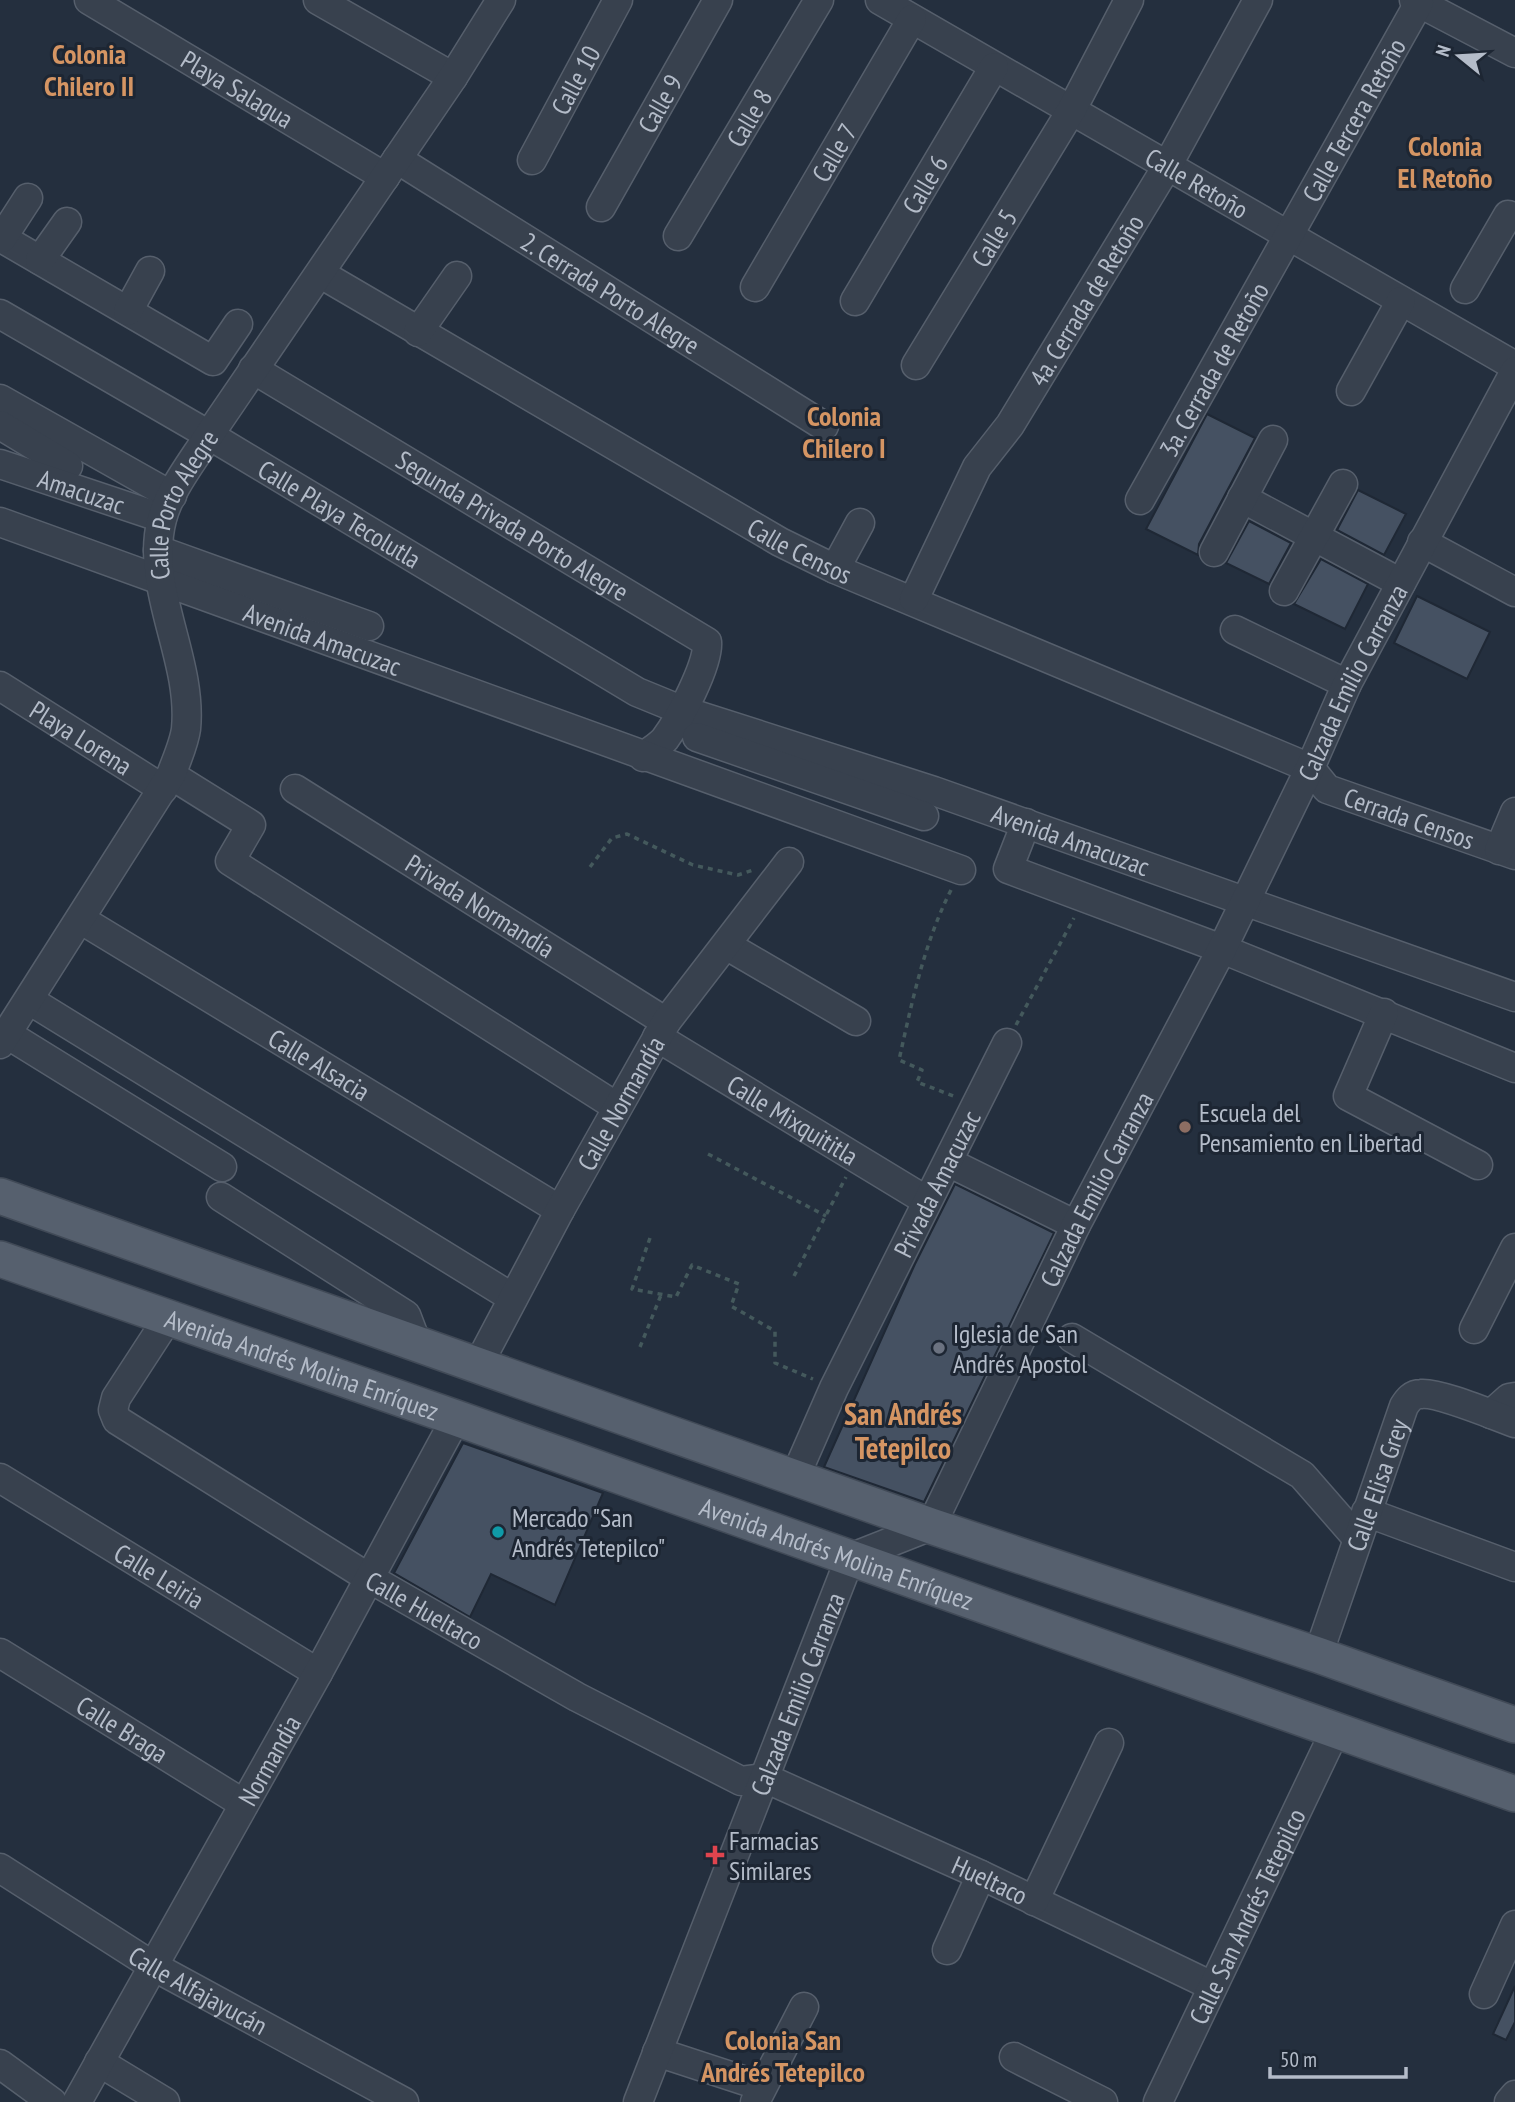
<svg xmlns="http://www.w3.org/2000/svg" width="1515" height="2102" font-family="'PT Sans Narrow',sans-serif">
	<rect width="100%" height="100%" fill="#242f3e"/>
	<g fill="#455162" stroke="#1f2835" stroke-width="2">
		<polygon points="1207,414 1255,438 1199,544 1198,555 1146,529"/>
		<polygon points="1358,490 1406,514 1384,555 1337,530"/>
		<polygon points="1249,521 1291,543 1269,584 1226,563"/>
		<polygon points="1321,559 1368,584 1345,629 1294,604"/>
		<polygon points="1417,596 1490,632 1467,679 1394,643"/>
		<polygon points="955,1184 1054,1233 924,1502 824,1467 915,1264"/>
		<polygon points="463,1443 603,1493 555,1605 491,1574 470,1617 394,1573"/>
		<polygon points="1515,1986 1515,2022 1506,2040 1493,2034"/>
	</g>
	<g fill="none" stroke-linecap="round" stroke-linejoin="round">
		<defs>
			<g id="minor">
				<path id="s1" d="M 89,0 L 385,177"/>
				<polyline points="318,0 453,77"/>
				<path id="s2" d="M 880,0 L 1515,366"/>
				<polyline points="1414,0 1515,53"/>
				<path id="s3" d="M 397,159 L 824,426"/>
				<path id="s4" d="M 532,160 L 618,0"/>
				<path id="s5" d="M 601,207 L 718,0"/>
				<path id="s6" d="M 678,236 L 819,0"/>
				<polyline points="0,237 213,361 238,324"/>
				<polyline points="2,238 28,198"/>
				<polyline points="40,260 67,222"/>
				<path id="s7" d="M 321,274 L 780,542 L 835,569 L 1310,768 L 1327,789 L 1515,855"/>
				<path id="s8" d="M 755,287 L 912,19"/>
				<polyline points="1465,289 1508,215 1515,217"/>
				<path id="s9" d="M 855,301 L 994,67"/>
				<polyline points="128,311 150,271"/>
				<path id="s10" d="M 0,314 L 209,435 L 637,692 L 681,710 L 934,791 L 1515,997"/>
				<polyline points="418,332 457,276"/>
				<path id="s11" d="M 916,365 L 1071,111 L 1129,0"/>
				<path id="s12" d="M 253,369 L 707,642 C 709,664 679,720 665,739 C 659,746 650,751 643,757"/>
				<polyline points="1351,391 1401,301"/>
				<polyline points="0,399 172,496"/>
				<polyline points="0,425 68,466"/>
				<path id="s13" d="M 0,464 L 162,518"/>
				<polyline points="1242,498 1401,583"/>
				<path id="s14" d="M 1140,500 L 1419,3"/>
				<path id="s15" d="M 0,522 L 961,870"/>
				<polyline points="1422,542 1515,592"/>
				<polyline points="158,550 369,626"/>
				<polyline points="1214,552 1273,440"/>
				<polyline points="835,569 860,523"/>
				<polyline points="1284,591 1343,484"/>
				<path id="s16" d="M 914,599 L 977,467 L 1010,425 L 1166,168 L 1258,0"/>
				<polyline points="1235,630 1347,684"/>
				<path id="s17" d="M 0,686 L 163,789"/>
				<polyline points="697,737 924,816"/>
				<polyline points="171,775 251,825 230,861 617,1107"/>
				<path id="s18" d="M 295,789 L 666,1022"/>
				<polyline points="1026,823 1008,869 1222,949 1515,1068"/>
				<polyline points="1499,850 1515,812"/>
				<path id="s19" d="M 80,919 L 560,1210"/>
				<polyline points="726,945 856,1021"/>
				<polyline points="29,1000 513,1298"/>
				<polyline points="1384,1013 1348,1096 1478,1165"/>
				<polyline points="7,1034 222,1167"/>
				<path id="s20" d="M 657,1037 L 927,1201"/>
				<path id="s21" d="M 0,1044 L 171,775 C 176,761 184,744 186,729 C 193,658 144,588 162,519 C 170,489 193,461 209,435 L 453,77 L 501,0"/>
				<polyline points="948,1162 1076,1225"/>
				<polyline points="221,1197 406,1315 417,1344"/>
				<path id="s22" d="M 168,1318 L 116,1398 L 113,1410 L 117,1420 L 369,1578 L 577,1697 L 741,1781 L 765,1778 L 981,1875 L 1212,1986"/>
				<polyline points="1474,1329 1515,1248"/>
				<polyline points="1072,1338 1302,1475 1357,1538"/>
				<path id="s23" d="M 478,1365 L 560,1210 L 666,1022 L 789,862"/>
				<polyline points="1491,1414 1509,1398 1515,1397"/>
				<path id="s24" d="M 795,1477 L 834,1388 L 1007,1043"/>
				<path id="s25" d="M 0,1478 L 318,1673"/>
				<polyline points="1366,1512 1515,1567"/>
				<path id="s26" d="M 0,1653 L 244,1804"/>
				<path id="s27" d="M 1318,1655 L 1404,1406 C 1408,1400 1412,1394 1421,1394 C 1439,1392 1495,1416 1515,1423"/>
				<path id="s28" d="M 0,1868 L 153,1966 L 404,2102"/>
				<polyline points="1034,1901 1109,1743"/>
				<polyline points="947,1950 981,1875"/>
				<polyline points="1484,1994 1515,1925"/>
				<polyline points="657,2052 761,2086"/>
				<polyline points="1014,2057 1103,2102"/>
				<polyline points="99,2062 165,2102"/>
				<polyline points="0,2064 52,2102"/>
				<path id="s29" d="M 77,2102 L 318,1673 L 456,1418"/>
				<path id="s30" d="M 638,2102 L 850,1558 L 931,1526 L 1076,1225 L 1222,949 L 1310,768 L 1347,684 L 1515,371"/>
				<polyline points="755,2102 804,2007"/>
				<path id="s31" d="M 1158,2102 L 1335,1731"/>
				<polyline points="1509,2102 1515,2095"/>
			</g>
			<g id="major">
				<polyline points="0,1196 931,1526 1318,1655 1515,1725"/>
				<path id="s32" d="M 0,1259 L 456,1418 L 1515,1794"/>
			</g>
		</defs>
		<use href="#minor" stroke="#565f6c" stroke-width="31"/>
		<use href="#major" stroke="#414a57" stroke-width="38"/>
		<g stroke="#44595c" stroke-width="3.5" stroke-dasharray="5 5" stroke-linecap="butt">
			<polyline points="590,867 612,838 627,834 693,865 738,875 753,870"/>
			<path d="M 951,890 C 924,943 912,1002 899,1060 L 922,1070 L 917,1082 L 956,1097"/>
			<polyline points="1016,1025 1074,918"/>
			<polyline points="708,1154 826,1216"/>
			<polyline points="650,1238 632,1289 676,1297 692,1265 739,1284 731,1306 775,1331 775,1363 813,1379"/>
			<polyline points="794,1276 846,1177"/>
			<polyline points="640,1347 661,1295"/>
		</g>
		<use href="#minor" stroke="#38414e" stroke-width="28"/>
		<use href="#major" stroke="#56606e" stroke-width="35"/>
	</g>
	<circle fill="#8d6e63" stroke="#1d2633" stroke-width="2.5" cx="1185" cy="1127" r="7"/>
	<circle fill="#6b7280" stroke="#1d2633" stroke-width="2.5" cx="939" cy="1348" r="7"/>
	<circle fill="#0f9aa8" stroke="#1d2633" stroke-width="2.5" cx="498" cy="1532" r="7"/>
	<path fill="#e0444e" stroke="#1d2633" stroke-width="2.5" d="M711.5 1844.5h7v7h7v7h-7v7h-7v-7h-7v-7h7z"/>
	<g text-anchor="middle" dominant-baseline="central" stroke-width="6" stroke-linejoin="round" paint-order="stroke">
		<g font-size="26" fill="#b4bcc9" stroke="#1d2633">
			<text stroke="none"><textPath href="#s4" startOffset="91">Calle 10</textPath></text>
			<text stroke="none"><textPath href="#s1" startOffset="173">Playa Salagua</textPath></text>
			<text stroke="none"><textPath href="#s5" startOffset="119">Calle 9</textPath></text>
			<text stroke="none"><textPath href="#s6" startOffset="138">Calle 8</textPath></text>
			<text stroke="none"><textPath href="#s14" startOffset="436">Calle Tercera Retoño</textPath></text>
			<text stroke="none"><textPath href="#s8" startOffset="156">Calle 7</textPath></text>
			<text stroke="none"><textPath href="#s9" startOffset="136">Calle 6</textPath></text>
			<text stroke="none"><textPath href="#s2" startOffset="366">Calle Retoño</textPath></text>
			<text stroke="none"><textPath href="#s11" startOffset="149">Calle 5</textPath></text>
			<text stroke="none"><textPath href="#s3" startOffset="252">2. Cerrada Porto Alegre</textPath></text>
			<text stroke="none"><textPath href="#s16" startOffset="346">4a. Cerrada de Retoño</textPath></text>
			<text stroke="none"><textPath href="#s14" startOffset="150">3a. Cerrada de Retoño</textPath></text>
			<text stroke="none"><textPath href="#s13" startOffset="86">Amacuzac</textPath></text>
			<text stroke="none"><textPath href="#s21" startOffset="600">Calle Porto Alegre</textPath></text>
			<text stroke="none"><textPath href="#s10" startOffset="394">Calle Playa Tecolutla</textPath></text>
			<text stroke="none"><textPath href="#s12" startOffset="303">Segunda Privada Porto Alegre</textPath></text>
			<text stroke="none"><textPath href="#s7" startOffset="553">Calle Censos</textPath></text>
			<text stroke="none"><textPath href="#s15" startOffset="343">Avenida Amacuzac</textPath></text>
			<text stroke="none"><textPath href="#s30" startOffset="1614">Calzada Emilio Carranza</textPath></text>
			<text stroke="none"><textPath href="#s17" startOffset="96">Playa Lorena</textPath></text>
			<text stroke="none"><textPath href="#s7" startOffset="1222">Cerrada Censos</textPath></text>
			<text stroke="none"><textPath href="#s10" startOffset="1199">Avenida Amacuzac</textPath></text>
			<text stroke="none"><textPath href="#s18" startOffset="219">Privada Normandía</textPath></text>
			<text stroke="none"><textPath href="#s19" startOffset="280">Calle Alsacia</textPath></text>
			<text stroke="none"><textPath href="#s23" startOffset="298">Calle Normandía</textPath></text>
			<text stroke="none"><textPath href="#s20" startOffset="159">Calle Mixquititla</textPath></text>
			<text stroke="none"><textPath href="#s24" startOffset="326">Privada Amacuzac</textPath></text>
			<text stroke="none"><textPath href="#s30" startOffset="1046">Calzada Emilio Carranza</textPath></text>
			<text stroke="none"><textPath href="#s32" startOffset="320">Avenida Andrés Molina Enríquez</textPath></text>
			<text stroke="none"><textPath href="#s27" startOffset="180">Calle Elisa Grey</textPath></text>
			<text stroke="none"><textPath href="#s32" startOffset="887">Avenida Andrés Molina Enríquez</textPath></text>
			<text stroke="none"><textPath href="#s25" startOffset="187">Calle Leiria</textPath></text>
			<text stroke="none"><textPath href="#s22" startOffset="480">Calle Hueltaco</textPath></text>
			<text stroke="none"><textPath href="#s30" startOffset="438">Calzada Emilio Carranza</textPath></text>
			<text stroke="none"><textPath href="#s26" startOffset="144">Calle Braga</textPath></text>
			<text stroke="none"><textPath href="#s29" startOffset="392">Normandia</textPath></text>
			<text stroke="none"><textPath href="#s22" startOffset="1111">Hueltaco</textPath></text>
			<text stroke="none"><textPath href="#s31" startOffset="206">Calle San Andrés Tetepilco</textPath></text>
			<text stroke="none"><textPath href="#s28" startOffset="233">Calle Alfajayucán</textPath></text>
		</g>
		<g font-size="26" fill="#b4bcc9" stroke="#1d2633" text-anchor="start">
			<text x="1199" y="1112">Escuela del<tspan x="1199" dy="30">Pensamiento en Libertad</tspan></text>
			<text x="953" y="1333">Iglesia de San<tspan x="953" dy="30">Andrés Apostol</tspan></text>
			<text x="512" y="1517">Mercado "San<tspan x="512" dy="30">Andrés Tetepilco"</tspan></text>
			<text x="729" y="1840">Farmacias<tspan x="729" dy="30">Similares</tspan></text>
		</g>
		<g font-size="28" font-weight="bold" fill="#d59563" stroke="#1d2633">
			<text x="89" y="53">Colonia<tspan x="89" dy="32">Chilero II</tspan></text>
			<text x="1445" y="145">Colonia<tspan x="1445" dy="32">El Retoño</tspan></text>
			<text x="844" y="415">Colonia<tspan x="844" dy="32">Chilero I</tspan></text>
			<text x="783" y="2039">Colonia San<tspan x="783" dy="32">Andrés Tetepilco</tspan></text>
		</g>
		<g font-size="30" font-weight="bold" fill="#d59563" stroke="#1d2633">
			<text x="903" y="1413">San Andrés<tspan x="903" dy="34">Tetepilco</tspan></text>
		</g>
	</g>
	<g transform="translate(1459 56) rotate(288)" stroke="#1d2633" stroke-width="5" paint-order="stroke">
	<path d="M0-5L12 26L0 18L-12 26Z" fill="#b4bcc9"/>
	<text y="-10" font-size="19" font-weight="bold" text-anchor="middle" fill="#b4bcc9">N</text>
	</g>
	<path d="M1270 2067v10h136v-10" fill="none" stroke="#b4bcc9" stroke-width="3.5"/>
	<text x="1280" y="2067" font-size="21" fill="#b4bcc9" stroke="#1d2633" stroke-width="5" paint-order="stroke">50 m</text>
</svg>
